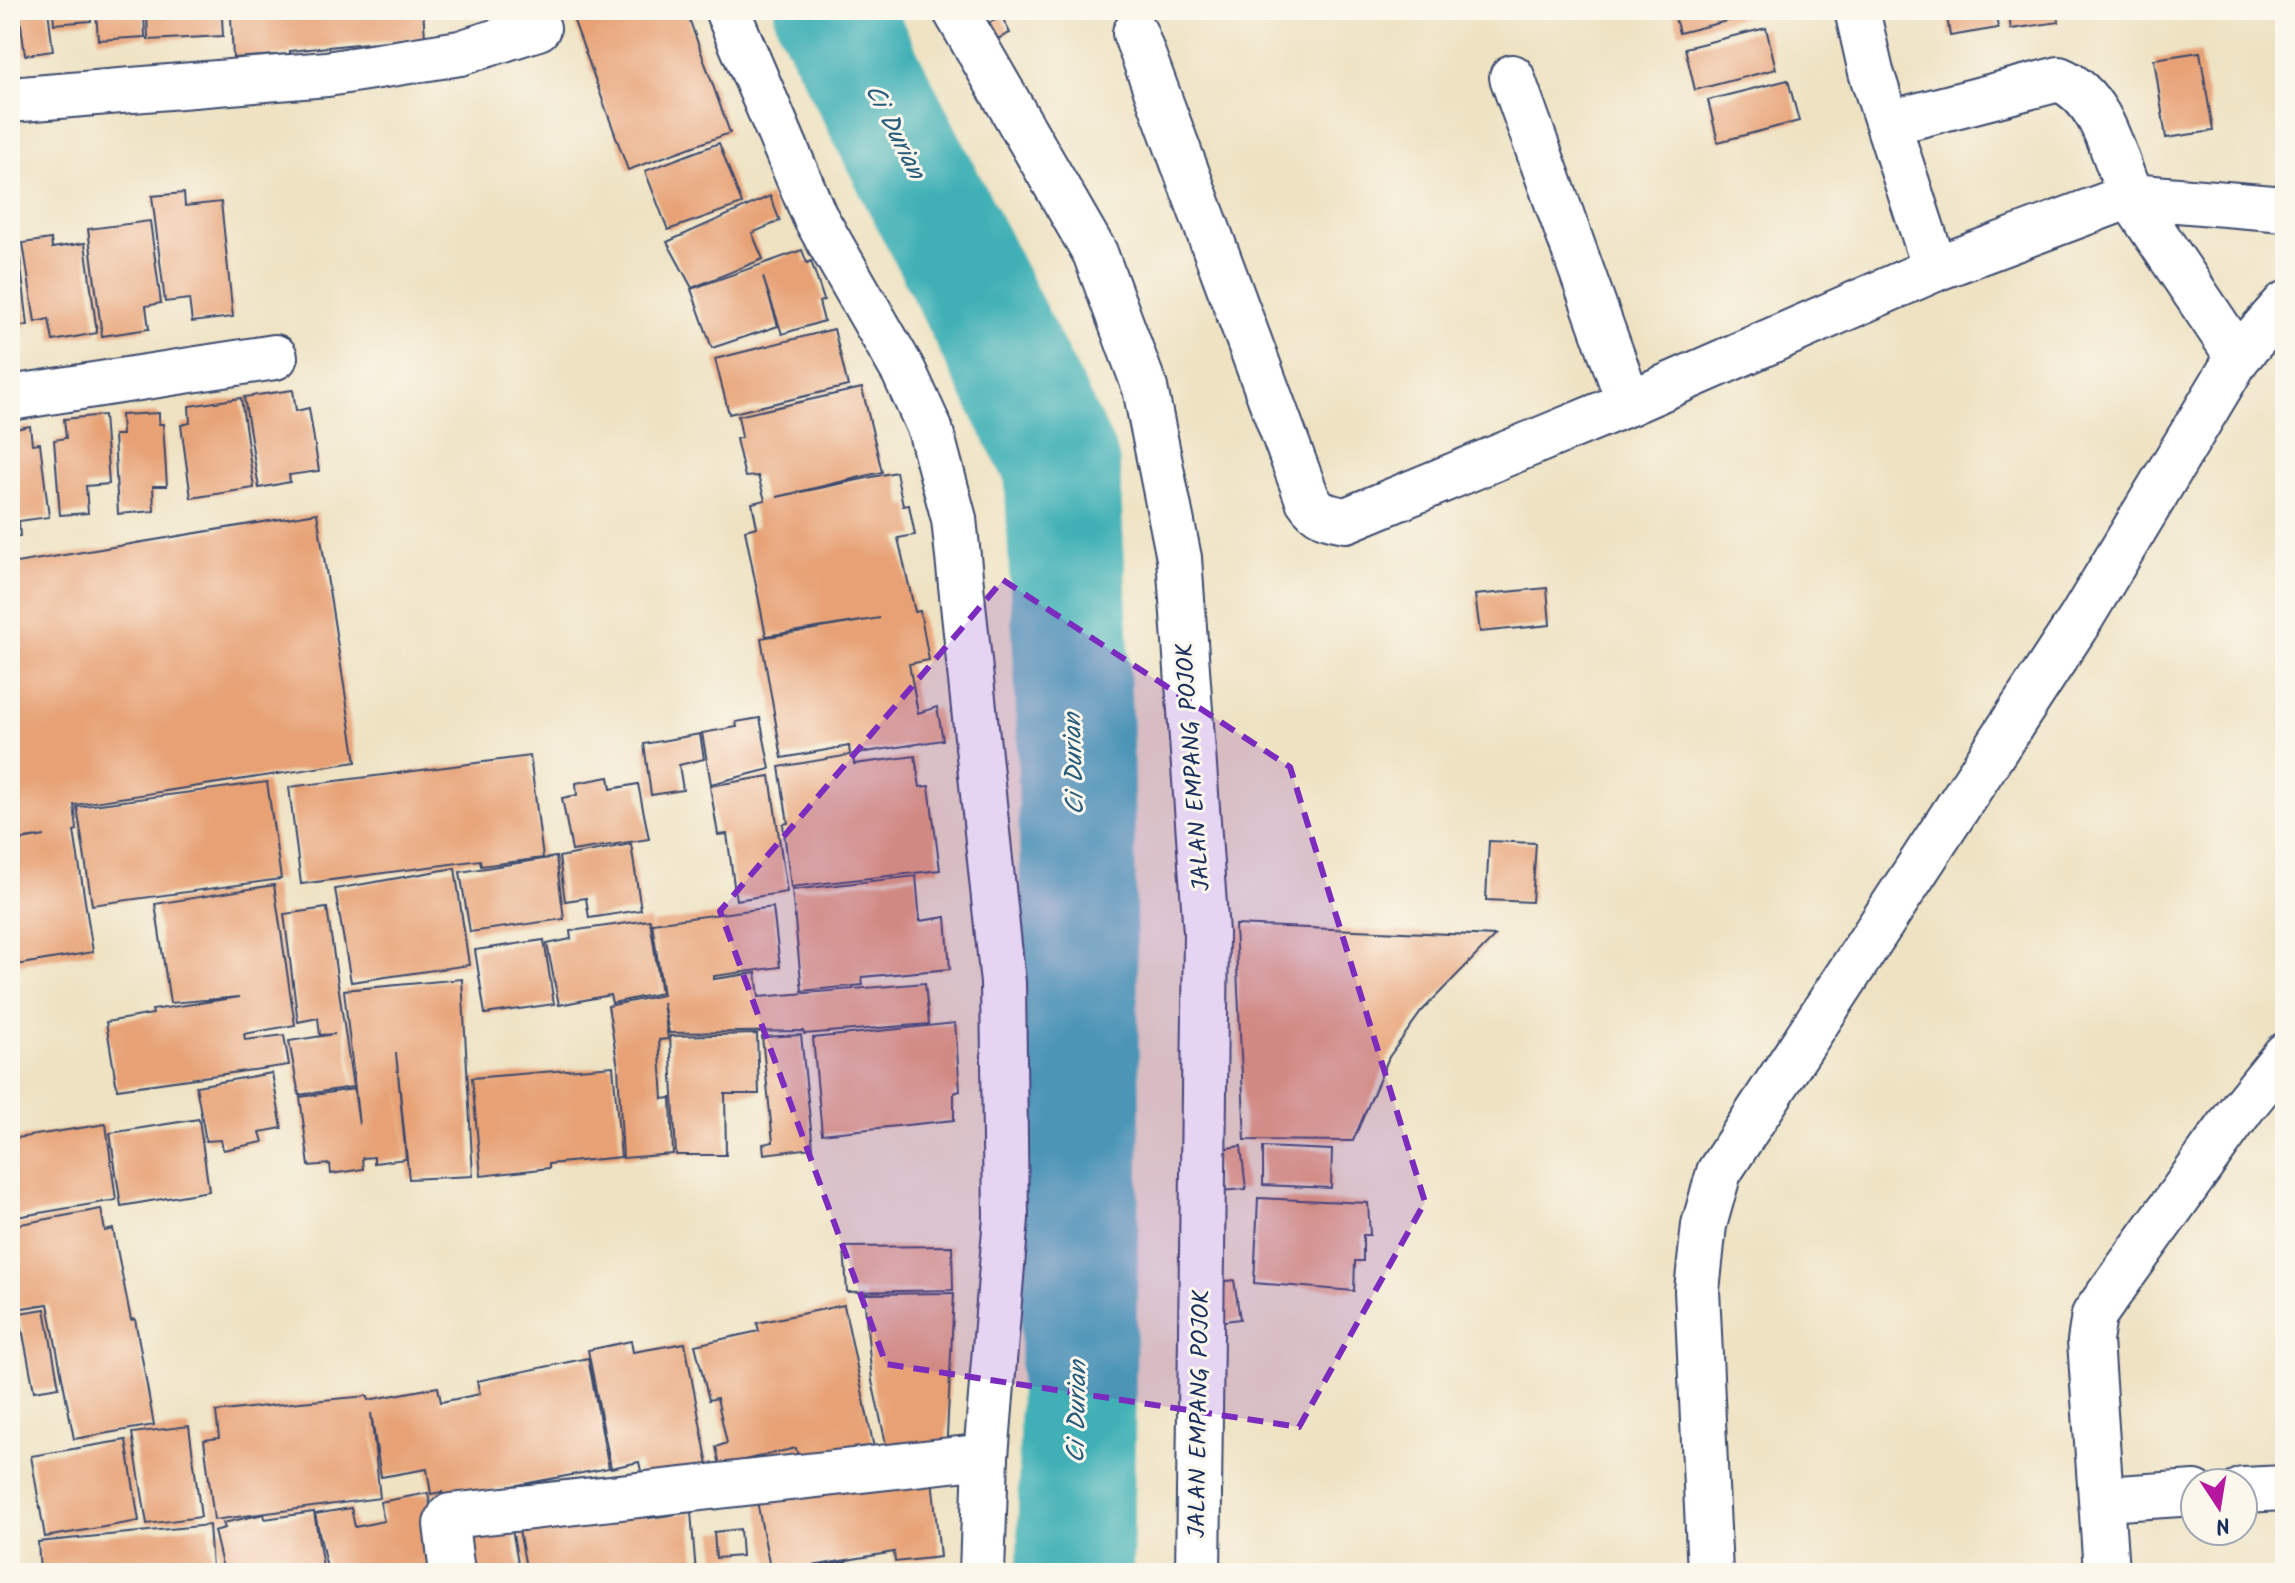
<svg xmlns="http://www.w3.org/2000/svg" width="2295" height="1583" font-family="Kalam,sans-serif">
	<rect width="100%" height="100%" fill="#fbf7ec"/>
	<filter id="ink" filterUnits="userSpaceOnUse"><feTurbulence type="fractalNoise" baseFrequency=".0125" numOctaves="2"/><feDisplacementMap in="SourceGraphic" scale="16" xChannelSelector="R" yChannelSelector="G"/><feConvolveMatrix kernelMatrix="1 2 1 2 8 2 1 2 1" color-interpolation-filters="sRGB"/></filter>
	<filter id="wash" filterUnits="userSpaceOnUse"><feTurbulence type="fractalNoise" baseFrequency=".006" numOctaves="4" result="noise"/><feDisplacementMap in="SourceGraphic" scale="32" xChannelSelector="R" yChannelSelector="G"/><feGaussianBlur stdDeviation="1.8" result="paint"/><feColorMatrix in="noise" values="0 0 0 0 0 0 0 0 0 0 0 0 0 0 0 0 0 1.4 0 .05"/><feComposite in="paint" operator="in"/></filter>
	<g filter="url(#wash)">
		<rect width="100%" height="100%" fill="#eee2c2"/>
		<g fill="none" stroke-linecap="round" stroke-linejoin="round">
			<polyline stroke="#3fb0b6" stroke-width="116" points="832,10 1062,467 1075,734 1082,1106 1075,1573"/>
		</g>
		<g id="blocks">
			<g fill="#e7a174">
				<polygon points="19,10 48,10 53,51 25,55"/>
				<polygon points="53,10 90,10 91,21 54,24"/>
				<polygon points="96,10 144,10 145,37 98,40"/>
				<polygon points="147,10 423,10 425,37 290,51 290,54 233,58 231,17 222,17 223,36 148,40"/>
				<polygon points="570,10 686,10 730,133 628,170"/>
				<polygon points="1673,10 1758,10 1759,13 1679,33"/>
				<polygon points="1946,10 1995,10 1998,28 1950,36"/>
				<polygon points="2008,10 2057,10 2059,22 2011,29"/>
				<polygon points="1002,17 1010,33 993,41 984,25"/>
				<polygon points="1766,28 1776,69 1695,90 1685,48"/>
				<polygon points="2200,52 2213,131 2166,138 2154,59"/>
				<polygon points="1788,80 1799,121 1718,142 1708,100"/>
				<polygon points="719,143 742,204 668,230 645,171"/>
				<polygon points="184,193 185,206 221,202 233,317 192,322 189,299 165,302 152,196"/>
				<polygon points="770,196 780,221 752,233 763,259 692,288 667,242"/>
				<polygon points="150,221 161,303 146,306 149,329 102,336 88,229"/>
				<polygon points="51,239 52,248 85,243 97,333 53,341 49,319 35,322 23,243"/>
				<polygon points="18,243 28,325 10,328 10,244"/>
				<polygon points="802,250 807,263 811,261 824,300 819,302 824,321 782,334 763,277 778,326 712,348 691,289"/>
				<polygon points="834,329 848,386 729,414 715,359"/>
				<polygon points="862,388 882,472 777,497 896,472 903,506 909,505 915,535 898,538 915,612 920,611 929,660 909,664 918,713 937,707 943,740 853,754 854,764 915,756 920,787 929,786 940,870 791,887 783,824 788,823 779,767 850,755 849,746 782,758 761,638 880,618 766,636 745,530 757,527 752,503 765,500 758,476 745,477 736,439 742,437 738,416"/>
				<polygon points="293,390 296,411 309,408 319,471 289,475 290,482 259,488 244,397"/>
				<polygon points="241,398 254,488 191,498 181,425 190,423 189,406"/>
				<polygon points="159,413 159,424 163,424 167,486 153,486 154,511 118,514 114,435 122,435 121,415"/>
				<polygon points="104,415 109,484 86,486 88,513 60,515 54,440 66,438 64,419"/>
				<polygon points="30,426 32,444 40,443 49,517 19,521 20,536 10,538 10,430"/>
				<polygon points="317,513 356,762 74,805 77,830 74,831 93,952 10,966 10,842 45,836 10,841 10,564"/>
				<polygon points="1547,588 1550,625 1480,632 1475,595"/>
				<polygon points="760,718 770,769 711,784 702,733 737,727 736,722"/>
				<polygon points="700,734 704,759 679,765 683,790 651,795 644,744"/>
				<polygon points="530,756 543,858 481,866 480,860 301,884 289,787"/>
				<polygon points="770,776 787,892 736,900 727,834 718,835 710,786"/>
				<polygon points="609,777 611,789 638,784 649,839 572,851 562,798 577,795 576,783"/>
				<polygon points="267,782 281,879 92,905 77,807"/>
				<polygon points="1489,841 1536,843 1532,902 1486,900"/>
				<polygon points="631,844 641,910 589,918 586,898 565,901 559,857"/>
				<polygon points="556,857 564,919 470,932 460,872"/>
				<polygon points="455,868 469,965 351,982 335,889"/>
				<polygon points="916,876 920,921 946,917 950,969 862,977 863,985 802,991 792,890"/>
				<polygon points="274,885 295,1025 244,1034 245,1040 284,1035 289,1065 117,1089 106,1022 153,1014 152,1010 240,997 170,1003 155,904"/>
				<polygon points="773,907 780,967 714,976 714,979 756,973 759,997 925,983 929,1024 804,1034 803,1031 669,1033 663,1002 668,1039 659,1040 663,1099 671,1098 673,1154 623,1158 618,1067 608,1006 663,995 652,923"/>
				<polygon points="327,908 353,1087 299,1095 289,1041 335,1034 320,1035 318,1018 298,1022 284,914"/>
				<polygon points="650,920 661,993 612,1003 610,995 559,1005 547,944 571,939 570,931"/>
				<polygon points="1235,925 1495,936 1421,1012 1389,1057 1353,1141 1245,1140"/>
				<polygon points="544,940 554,1004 485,1014 475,950"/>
				<polygon points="462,979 473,1176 409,1179 396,1053 406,1159 374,1163 374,1157 362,1158 363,1169 331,1174 330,1164 309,1166 300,1097 354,1089 359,1125 344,990"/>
				<polygon points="955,1023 960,1091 954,1093 954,1120 822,1134 813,1038"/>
				<polygon points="757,1034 759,1094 725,1094 726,1155 676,1155 670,1036"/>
				<polygon points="801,1035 813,1148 764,1154 763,1144 773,1142 762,1037"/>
				<polygon points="613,1066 621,1157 549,1164 549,1168 481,1176 472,1078"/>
				<polygon points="272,1073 282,1128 260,1132 263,1142 223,1150 221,1140 206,1141 196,1086"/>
				<polygon points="199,1119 209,1191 121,1206 110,1133"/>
				<polygon points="106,1124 116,1200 10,1218 10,1139"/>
				<polygon points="1241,1146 1246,1189 1219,1191 1214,1150"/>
				<polygon points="1263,1147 1332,1150 1331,1188 1263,1185"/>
				<polygon points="1258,1198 1368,1203 1370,1235 1363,1235 1363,1261 1355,1261 1354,1291 1254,1283"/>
				<polygon points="101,1209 105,1231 113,1229 131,1320 135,1319 154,1425 74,1439 48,1304 10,1310 10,1226"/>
				<polygon points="952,1246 953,1290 847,1292 844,1247"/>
				<polygon points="1234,1280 1240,1319 1211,1323 1204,1284"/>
				<polygon points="954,1293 946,1456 890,1462 872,1381 864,1294"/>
				<polygon points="844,1305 874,1448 802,1474 796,1448 740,1461 723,1479 716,1447 727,1443 717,1398 709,1400 695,1345 759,1331 757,1323"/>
				<polygon points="45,1309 59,1387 34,1391 19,1313"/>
				<polygon points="631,1341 633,1352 685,1343 710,1476 645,1489 639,1462 611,1468 588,1350"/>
				<polygon points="588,1358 609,1468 497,1489 444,1505 442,1492 431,1494 427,1469 381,1477 371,1413 380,1498 214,1520 204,1440 219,1438 216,1412 300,1402 368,1396 368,1400 438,1387 441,1402 480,1394 477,1381"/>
				<polygon points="189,1426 201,1517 147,1524 132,1433"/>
				<polygon points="126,1440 139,1521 45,1537 31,1456"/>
				<polygon points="932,1478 940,1557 895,1562 894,1552 771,1573 756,1496"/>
				<polygon points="428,1493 443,1573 328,1573 315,1514 351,1508 355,1527 384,1521 380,1502"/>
				<polygon points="647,1503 649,1518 691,1512 696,1573 527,1573 517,1519"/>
				<polygon points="314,1512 324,1573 224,1573 214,1531 225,1528 223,1523 264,1514 265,1519"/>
				<polygon points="509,1513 520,1573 467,1573 455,1522"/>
				<polygon points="209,1525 212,1567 151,1573 40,1573 38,1542"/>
				<polygon points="740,1529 742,1556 716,1558 714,1532"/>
				<polygon points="847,1562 849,1573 791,1573 791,1571"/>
			</g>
		</g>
	</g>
	<g filter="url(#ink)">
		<use href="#blocks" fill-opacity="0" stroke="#3b4a6d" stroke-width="2"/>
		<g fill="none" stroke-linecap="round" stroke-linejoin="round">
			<defs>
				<g id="minor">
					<polyline points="727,10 815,217 904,372 930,429 954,519 1003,983 1006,1218 986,1456 982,1573"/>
					<polyline points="955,10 1095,253 1145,388 1179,558 1206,933 1198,1573"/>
					<polyline points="1857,10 1871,72 1935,269"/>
					<path d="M 1135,33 L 1308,500 C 1318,515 1328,517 1346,520 L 1629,403 L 1935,269 L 2130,196 L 2238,357"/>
					<polyline points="1512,77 1629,403"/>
					<polyline points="10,100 327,74 460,53 538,28"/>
					<path d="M 1889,123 L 2059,79 C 2103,97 2113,155 2130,196 L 2285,209"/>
					<polyline points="10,398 275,357"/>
					<polyline points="2243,1490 2285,1488"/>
					<polyline points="2103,1499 2195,1493"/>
					<polyline points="2106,1571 2090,1341 2094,1315 2243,1107 2285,1055"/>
					<polyline points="452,1573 446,1524 450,1516 986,1456"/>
					<polyline points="1710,1573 1697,1290 1704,1225 1719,1172 2080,620 2238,357 2285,304"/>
				</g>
			</defs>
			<use href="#minor" stroke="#3b4a6d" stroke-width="48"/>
			<use href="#minor" stroke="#fff" stroke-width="44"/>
		</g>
	</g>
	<path fill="#7b2cbf" fill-opacity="0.2" stroke="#7b2cbf" stroke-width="6" stroke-dasharray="16 10" stroke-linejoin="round" d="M 1003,580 L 1290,767 L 1425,1202 L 1299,1427 L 886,1364 L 720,911 Z"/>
	<g text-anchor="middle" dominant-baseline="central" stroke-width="6" stroke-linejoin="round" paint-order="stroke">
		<g font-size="24" fill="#1b2f5e" stroke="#fbf7ec">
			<text transform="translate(1194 767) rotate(-94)">JALAN EMPANG POJOK</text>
			<text transform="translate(1200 1414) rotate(-89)">JALAN EMPANG POJOK</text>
		</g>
		<g font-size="26" font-style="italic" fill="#285c7d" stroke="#fbf7ec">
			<text transform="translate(894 132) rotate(63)">Ci Durian</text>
			<text transform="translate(1075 764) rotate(-92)">Ci Durian</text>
			<text transform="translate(1078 1412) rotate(-89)">Ci Durian</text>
		</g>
	</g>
	<rect width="2295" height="1583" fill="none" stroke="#fbf7ec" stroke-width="40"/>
	<g transform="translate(2219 1507) rotate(168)"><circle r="38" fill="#fbf7ec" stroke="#a1a7b3" stroke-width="2"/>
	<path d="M0-6L14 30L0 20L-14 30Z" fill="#b5179e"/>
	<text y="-12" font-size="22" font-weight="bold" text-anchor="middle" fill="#1b2f5e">N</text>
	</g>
</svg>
